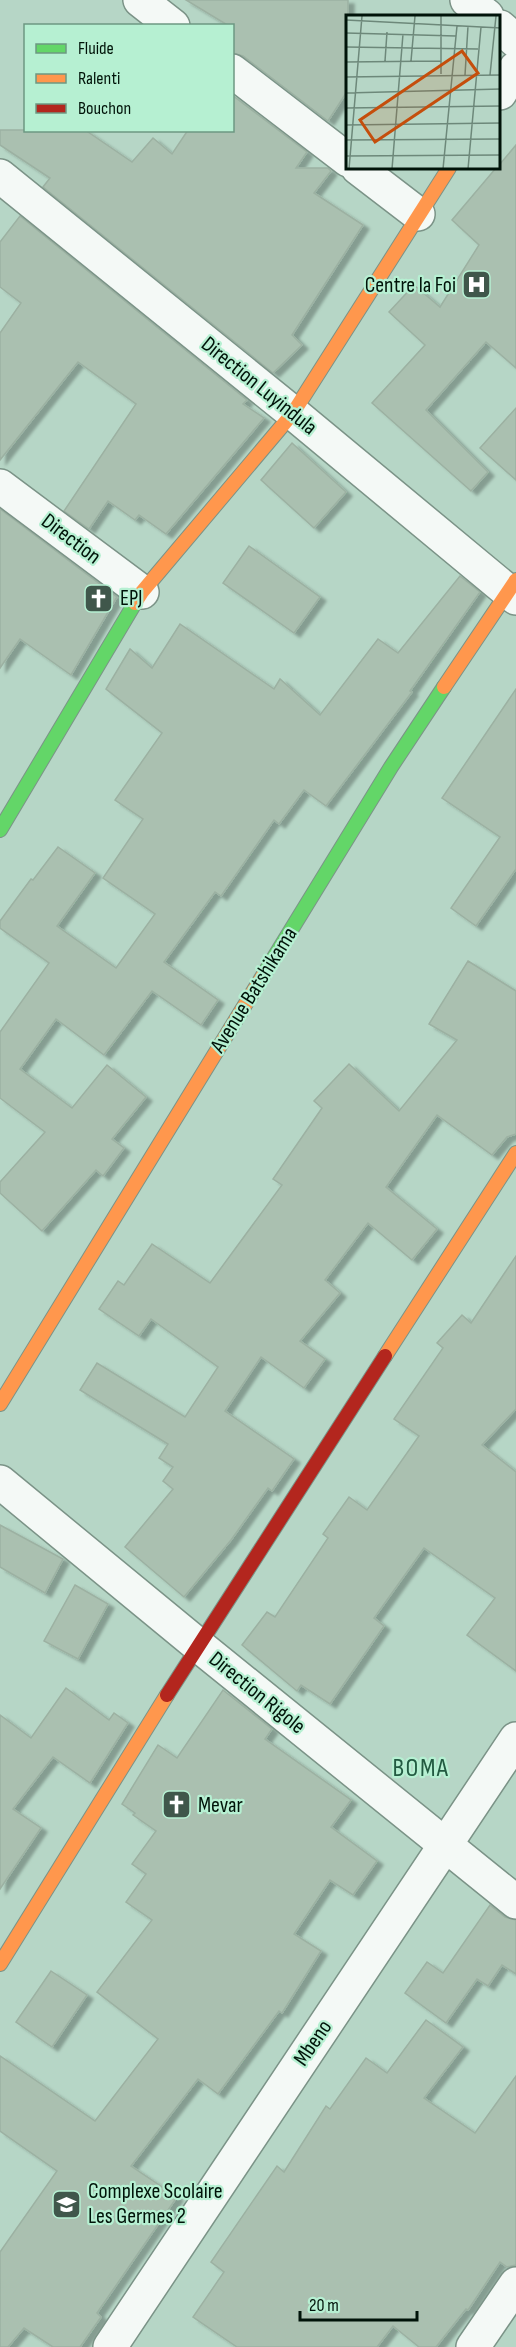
<svg xmlns="http://www.w3.org/2000/svg" width="516" height="2347" font-family="'Sofia Sans Condensed',sans-serif">
	<defs>
		<filter id="shadow"><feDropShadow dx="6" dy="4" stdDeviation="1.5" flood-color="#0004"/></filter>
	</defs>
	<rect width="100%" height="100%" fill="#b6d6c6"/>
	<g fill="#aac0b0" stroke="#9cb1a2" stroke-width="1.5" filter="url(#shadow)">
		<polygon points="186,0 348,0 348,90 328,121 243,56 232,53 232,26 229,26"/>
		<polygon points="232,95 307,152 296,168 328,168 331,171 314,193 363,225 292,335 302,345 273,373 43,187 50,178 0,145 0,130 85,130 132,162 153,138 172,154 188,130 232,130"/>
		<polygon points="516,145 516,368 486,342 426,410 488,472 471,491 372,403 425,345 389,312 414,285 440,307 479,245 452,220 496,168 500,168 500,164"/>
		<polygon points="20,216 247,400 243,404 264,418 166,534 139,515 135,520 108,501 89,529 64,511 136,404 78,362 0,460 0,333 21,303 0,287 0,242"/>
		<polygon points="516,408 516,480 480,448"/>
		<polygon points="292,443 346,492 314,528 261,480"/>
		<polygon points="0,509 117,597 71,675 20,639 0,668"/>
		<polygon points="249,546 320,597 294,633 223,583"/>
		<polygon points="460,576 480,592 410,691 412,692 326,806 304,790 279,824 274,820 221,896 215,892 164,962 218,1000 201,1025 152,991 104,1055 56,1019 20,1069 72,1108 107,1065 146,1097 112,1139 124,1148 103,1176 96,1170 42,1231 0,1193 0,1182 45,1132 0,1098 0,1032 49,963 0,928 0,921 31,879 33,880 58,847 95,873 57,926 116,968 155,914 103,878 143,819 115,800 162,733 106,689 130,649 152,668 180,624 274,689 280,679 320,715 378,639 398,653"/>
		<polygon points="516,689 516,869 476,926 451,908 500,837 442,798"/>
		<polygon points="468,961 516,991 516,1134 507,1137 492,1155 437,1115 386,1187 437,1229 412,1260 368,1223 325,1280 340,1293 300,1341 325,1359 304,1388 261,1357 225,1411 294,1459 272,1491 268,1488 231,1540 184,1597 125,1547 173,1489 163,1481 173,1467 159,1458 168,1444 80,1390 97,1363 185,1417 218,1367 151,1319 139,1336 99,1309 118,1281 124,1285 152,1244 210,1283 282,1185 273,1179 322,1108 314,1101 349,1064 399,1111 457,1040 429,1024"/>
		<polygon points="516,1256 516,1409 482,1445 516,1472 516,1671 467,1635 495,1598 424,1548 374,1618 384,1626 330,1704 301,1685 297,1691 242,1645 267,1612 275,1617 328,1538 323,1534 349,1497 367,1510 419,1436 394,1419 443,1348 437,1343 462,1315 471,1323"/>
		<polygon points="0,1525 63,1559 45,1593 0,1567"/>
		<polygon points="75,1585 108,1604 78,1659 44,1641"/>
		<polygon points="66,1688 109,1720 114,1713 128,1723 90,1783 53,1757 13,1809 41,1828 0,1889 0,1715 31,1738"/>
		<polygon points="223,1690 272,1729 265,1739 351,1800 331,1827 377,1861 353,1895 330,1880 294,1934 321,1951 282,2013 279,2011 218,2094 198,2079 131,2166 177,2197 97,2313 101,2317 80,2347 53,2347 24,2328 8,2347 0,2347 0,2252 57,2171 0,2131 0,2056 95,2121 158,2039 97,1992 152,1920 126,1902 146,1874 132,1864 156,1831 133,1815 135,1813 122,1804 158,1745 177,1758"/>
		<polygon points="490,1905 505,1917 516,1920 516,1974 502,1965 488,1986 477,1979 446,2023 405,1993 427,1962 443,1973"/>
		<polygon points="51,1971 87,1995 52,2047 16,2022"/>
		<polygon points="426,2020 463,2047 424,2098 475,2133 516,2076 516,2265 507,2267 500,2262 468,2310 466,2309 436,2347 419,2347 393,2326 377,2347 237,2347 193,2317 224,2272 211,2262 277,2166 284,2172 326,2106 330,2109 366,2058 387,2073"/>
	</g>
	<g fill="none" stroke-linecap="round" stroke-linejoin="round">
		<defs>
			<g id="street">
				<polyline points="140,0 173,26"/>
				<polyline points="467,0 487,16"/>
				<polyline points="500,27 516,41"/>
				<polyline points="232,71 348,160"/>
				<polyline points="500,93 516,68"/>
				<polyline points="358,168 418,214"/>
				<polyline points="0,176 293,413 516,598"/>
				<polyline points="0,486 142,592"/>
				<polyline points="0,1482 198,1645 516,1902"/>
				<polyline points="110,2347 516,1739"/>
				<polyline points="473,2347 516,2284"/>
			</g>
			<g id="fast">
				<polyline points="0,830 135,603"/>
				<polyline points="264,974 391,767 444,687"/>
			</g>
			<g id="slow">
				<polyline points="135,603 142,592 293,413 449,168"/>
				<polyline points="444,687 516,580"/>
				<polyline points="385,1356 516,1153"/>
				<polyline points="0,1404 264,974"/>
				<polyline points="0,1964 167,1695"/>
			</g>
			<polyline id="jam" points="167,1695 385,1356"/>
		</defs>
		<use href="#street" stroke="#7b9387" stroke-width="36"/>
		<use href="#fast" stroke="#7b9387" stroke-width="16"/>
		<use href="#slow" stroke="#7b9387" stroke-width="16"/>
		<use href="#jam" stroke="#7b9387" stroke-width="16"/>
		<use href="#street" stroke="#f4f9f6" stroke-width="33"/>
		<use href="#fast" stroke="#63d668" stroke-width="14"/>
		<use href="#slow" stroke="#ff974d" stroke-width="14"/>
		<use href="#jam" stroke="#b3261e" stroke-width="14"/>
	</g>
	<defs>
		<symbol id="hospital-square" viewBox="-11 -11 22 22"><rect x="-9" y="-9" width="18" height="18" rx="4" fill="#40574b" stroke="#b6f0d2"/><path d="M-5-5h3v3.5h4V-5h3V5h-3V1.5h-4V5h-3Z" fill="#fff"/></symbol>
		<symbol id="church-square" viewBox="-11 -11 22 22"><rect x="-9" y="-9" width="18" height="18" rx="4" fill="#40574b" stroke="#b6f0d2"/><path d="M-1.2-6h2.4v3.5h3.3v2.4h-3.3V6h-2.4V-.1h-3.3v-2.4h3.3Z" fill="#fff"/></symbol>
		<symbol id="school-square" viewBox="-11 -11 22 22"><rect x="-9" y="-9" width="18" height="18" rx="4" fill="#40574b" stroke="#b6f0d2"/><path d="M0-5L7-2L0 1L-7-2ZM-4 1L0 2.5L4 1V4Q0 6-4 4Z" fill="#fff"/></symbol>
	</defs>
	<g fill-rule="evenodd">
		<use href="#hospital-square" x="460" y="268" width="33" height="33"/>
		<use href="#church-square" x="82" y="582" width="33" height="33"/>
		<use href="#church-square" x="160" y="1788" width="33" height="33"/>
		<use href="#school-square" x="50" y="2188" width="33" height="33"/>
	</g>
	<g text-anchor="middle" dominant-baseline="central" stroke-width="4.5" stroke-linejoin="round" paint-order="stroke">
		<g font-size="22" fill="#001309" stroke="#b6f0d2" text-anchor="start">
			<text x="456" y="285" text-anchor="end">Centre la Foi</text>
			<text x="120" y="598">EPJ</text>
			<text x="198" y="1805">Mevar</text>
			<text x="88" y="2191">Complexe Scolaire<tspan x="88" dy="25">Les Germes 2</tspan></text>
		</g>
		<g font-size="22" fill="#001309" stroke="#b6f0d2">
			<text transform="translate(259 386) rotate(39)">Direction Luyindula</text>
			<text transform="translate(71 539) rotate(37)">Direction</text>
			<text transform="translate(254 990) rotate(-58)">Avenue Batshikama</text>
			<text transform="translate(257 1693) rotate(39)">Direction Rigole</text>
			<text transform="translate(313 2043) rotate(-56)">Mbeno</text>
		</g>
		<g font-size="26" letter-spacing="1.5" fill="#225a41" stroke="#b6f0d2">
			<text x="421" y="1768">BOMA</text>
		</g>
	</g>
	<g transform="translate(346 15)">
		<rect width="154" height="154" fill="#b6d6c6"/>
		<path fill="none" stroke="#6d887a" stroke-width="1.5" d="M 0,5 L 155,13M 0,18 L 110,21M 0,32 L 132,34M 39,46 L 41,17M 65,46 L 69,1M 0,47 L 95,46M 95,59 L 95,1M 119,60 L 122,11M 144,60 L 150,1M 0,62 L 155,60M 0,78 L 155,74M 0,93 L 155,91M 0,110 L 155,108M 0,125 L 155,124M 0,141 L 155,140M 3,154 L 16,1M 46,154 L 57,19M 97,154 L 111,11M 122,154 L 135,12"/>
		<path fill="#c54e0c" fill-opacity="0.15" stroke="#c54e0c" stroke-width="3" d="M 116,36 L 132,58 L 29,127 L 14,105 Z"/>
		<rect width="154" height="154" fill="none" stroke="#001309" stroke-width="3"/>
	</g>
	<rect x="24" y="24" width="210" height="108" fill="#b6f0d2" stroke="#6d9882" stroke-width="1.5"/>
	<rect x="36" y="44" width="30" height="9" fill="#63d668" stroke="#6d9882" stroke-width="1.5"/>
	<text x="78" y="54" font-size="18" fill="#001309">Fluide</text>
	<rect x="36" y="74" width="30" height="9" fill="#ff974d" stroke="#6d9882" stroke-width="1.5"/>
	<text x="78" y="84" font-size="18" fill="#001309">Ralenti</text>
	<rect x="36" y="104" width="30" height="9" fill="#b3261e" stroke="#6d9882" stroke-width="1.5"/>
	<text x="78" y="114" font-size="18" fill="#001309">Bouchon</text>
	<path d="M300 2311v9h117v-9" fill="none" stroke="#001309" stroke-width="3"/>
	<text x="309" y="2311" font-size="18" fill="#001309" stroke="#b6f0d2" stroke-width="4.5" paint-order="stroke">20 m</text>
</svg>
